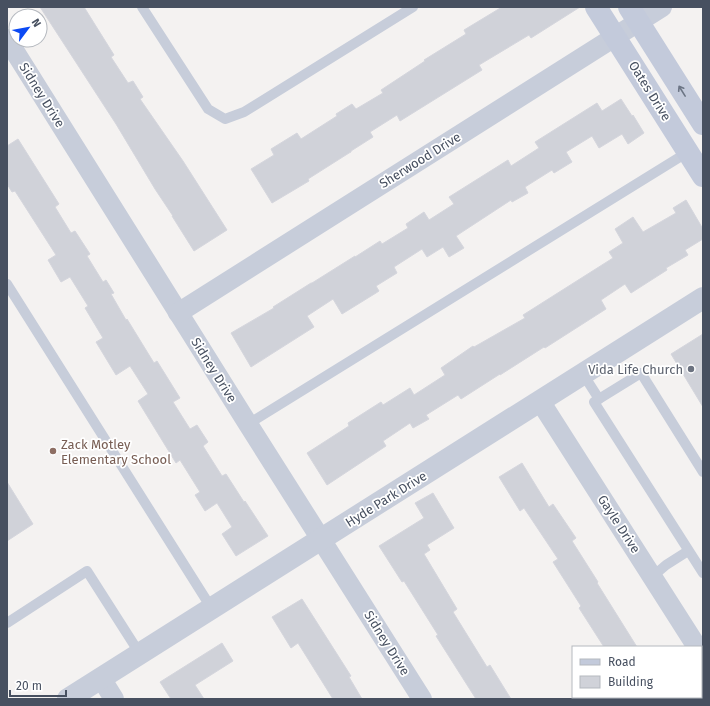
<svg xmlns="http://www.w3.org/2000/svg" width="710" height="706" font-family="'Fira Sans',sans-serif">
	<rect width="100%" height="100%" fill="#f4f2f1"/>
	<g fill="#d0d2d9" stroke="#d5d6dd">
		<polygon points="40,7 84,7 114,55 111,57 128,83 133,81 143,97 140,99 183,161 227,230 194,251 172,216 173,216 155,189 116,124"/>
		<polygon points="502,7 580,7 531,38 529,35 479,65 482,70 400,121 397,115 370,132 373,137 351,151 351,152 349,153 308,179 309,181 272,203 251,169 274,155 271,149 297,133 301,139 337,116 336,114 352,104 356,109 383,93 381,90 425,61 424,60 466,34 464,30"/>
		<polygon points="621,99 632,116 633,115 644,133 628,144 622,134 599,148 592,136 566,152 572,162 554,173 552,170 525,187 528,193 512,202 511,200 456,236 464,248 449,257 443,247 427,257 422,249 394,267 397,273 376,286 379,291 376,293 342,314 333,299 307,316 314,327 251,367 231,333 274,308 273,307 311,283 312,283 355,256 355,257 380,241 382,244 408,228 406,224 424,212 429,220 454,204 449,197 508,160 511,166 539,148 535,142 597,103 602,111"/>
		<polygon points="18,139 59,204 55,207 71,233 75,231 90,254 87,256 103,282 106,280 114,293 111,294 126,320 127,319 154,363 157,361 180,398 173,402 190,429 197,425 208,442 203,446 222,476 226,474 244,502 245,501 268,536 236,556 222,534 232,527 217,503 205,511 195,495 200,492 180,460 176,463 138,401 148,394 130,366 116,375 96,342 103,338 85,308 88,306 70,277 61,282 48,260 56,255 15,191 12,192 7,184 7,146"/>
		<polygon points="686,200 703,229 703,239 685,250 688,255 666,268 667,270 631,293 625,284 601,300 606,309 545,348 544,347 500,375 500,374 461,399 458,395 426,415 429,419 413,428 410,423 383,441 386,446 327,485 307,453 349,426 348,423 381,402 383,405 410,388 414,395 445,375 441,368 473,346 474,347 525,318 523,315 613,258 609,252 623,243 615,229 633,217 643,232 676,213 673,208"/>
		<polygon points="703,334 703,407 671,354"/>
		<polygon points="522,463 549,507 553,504 576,538 572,541 598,582 597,583 637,647 604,647 579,608 581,606 553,562 558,559 524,508 520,511 499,477"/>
		<polygon points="7,482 33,524 7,541"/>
		<polygon points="433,493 454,528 427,545 430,550 424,554 457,609 453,612 487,667 490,665 511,699 476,699 436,636 438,635 404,581 402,582 379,546 424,518 415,503"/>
		<polygon points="302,599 351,676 349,677 362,699 333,699 298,643 291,648 272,617"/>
		<polygon points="222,643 233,661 195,685 204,699 171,699 160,682"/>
	</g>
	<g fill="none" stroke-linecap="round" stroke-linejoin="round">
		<g stroke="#c7cdda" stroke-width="10">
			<polyline points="142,7 208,109 225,119 244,112 413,7"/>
			<polyline points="7,284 212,609"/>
			<polyline points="583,374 599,399"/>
			<polyline points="248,424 688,152"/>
			<polyline points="703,472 641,373 594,402 703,573"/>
			<polyline points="652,577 666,565 688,551"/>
			<polyline points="7,623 87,571 140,654"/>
		</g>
		<g stroke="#c7cdda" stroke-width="20">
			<polyline points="7,39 248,424 422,699"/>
			<polyline points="178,313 662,7"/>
			<polyline points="540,401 697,647"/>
			<polyline points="101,678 114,699"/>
		</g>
		<polyline stroke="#c7cdda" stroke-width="22" points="68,699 703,298"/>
		<g stroke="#c3cadb" stroke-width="22">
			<polyline points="596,7 703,176"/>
			<polyline points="629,7 703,124"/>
		</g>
	</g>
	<defs><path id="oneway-shaft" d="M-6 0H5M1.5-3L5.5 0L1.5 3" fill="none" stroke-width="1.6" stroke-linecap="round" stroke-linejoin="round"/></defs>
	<use stroke="#6c7585" href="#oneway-shaft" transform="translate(682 91) rotate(-122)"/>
	<circle fill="#6b7280" stroke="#fff" stroke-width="1.5" cx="691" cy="369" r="4"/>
	<circle fill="#8d6e63" stroke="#fff" stroke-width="1.5" cx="53" cy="451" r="4"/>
	<g text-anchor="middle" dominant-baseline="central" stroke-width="3.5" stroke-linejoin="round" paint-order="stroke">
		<g font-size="13" fill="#475060" stroke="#fff">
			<text transform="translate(650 91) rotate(58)">Oates Drive</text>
			<text transform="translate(42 95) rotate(58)">Sidney Drive</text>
			<text transform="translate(420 160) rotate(-32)">Sherwood Drive</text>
			<text transform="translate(214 370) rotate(58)">Sidney Drive</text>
			<text transform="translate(386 499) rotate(-32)">Hyde Park Drive</text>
			<text transform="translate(619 524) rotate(57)">Gayle Drive</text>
			<text transform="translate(387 643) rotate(58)">Sidney Drive</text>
		</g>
		<g font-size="13" fill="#5b616d" stroke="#fff" text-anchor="end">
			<text x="683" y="369">Vida Life Church</text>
		</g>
		<g font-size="13" fill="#785e54" stroke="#fff" text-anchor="start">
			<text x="61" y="444">Zack Motley<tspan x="61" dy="15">Elementary School</tspan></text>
		</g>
	</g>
	<rect width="710" height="706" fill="none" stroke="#475060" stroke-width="16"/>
	<rect x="572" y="646" width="130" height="52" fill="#ffffff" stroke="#b5b9bf"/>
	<rect x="580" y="659" width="20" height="6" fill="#c3cadb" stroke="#b5b9bf"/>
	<text x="608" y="666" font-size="12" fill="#475060">Road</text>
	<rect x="580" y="676" width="20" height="12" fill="#d0d2d9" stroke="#b5b9bf"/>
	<text x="608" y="686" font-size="12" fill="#475060">Building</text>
	<g transform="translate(28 28) rotate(58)"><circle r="19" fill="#ffffff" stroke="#b5b9bf"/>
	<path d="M0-3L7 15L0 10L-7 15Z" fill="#0b49f4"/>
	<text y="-6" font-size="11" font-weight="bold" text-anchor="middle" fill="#475060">N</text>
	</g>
	<path d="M10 690v6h56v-6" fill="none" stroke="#475060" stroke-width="2"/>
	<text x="16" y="690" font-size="12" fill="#475060" stroke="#ffffff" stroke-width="3" paint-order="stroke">20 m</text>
</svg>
